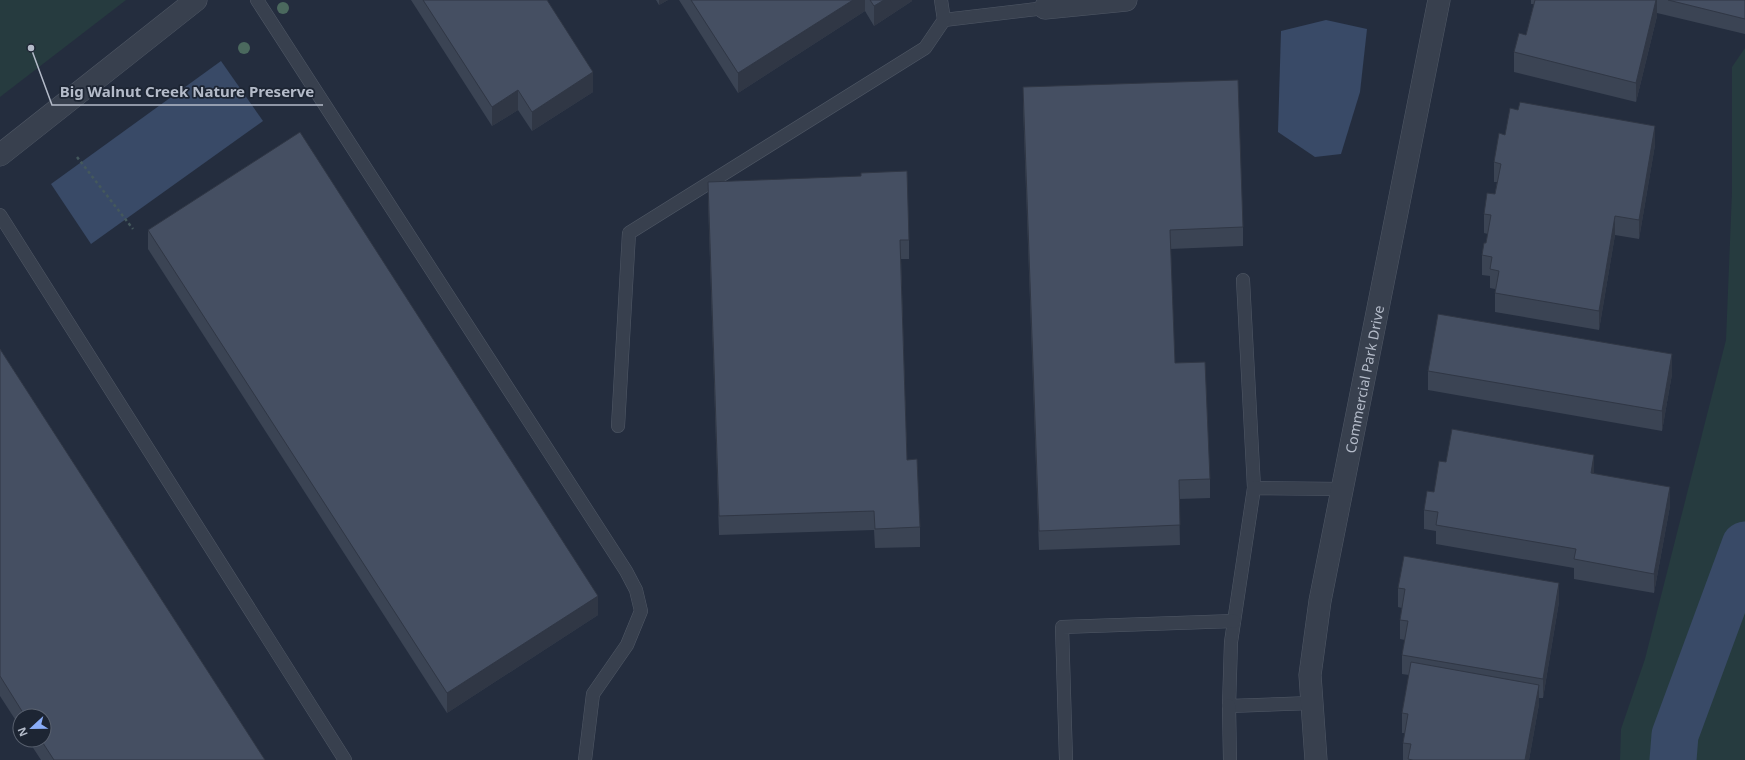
<svg xmlns="http://www.w3.org/2000/svg" width="1745" height="760" font-family="'Noto Sans',sans-serif">
	<rect width="100%" height="100%" fill="#242d3e"/>
	<g fill="#263b3f">
		<polygon points="0,0 126,0 0,97"/>
		<polygon points="1745,48 1745,760 1620,760 1621,729 1645,659 1726,340 1732,192 1732,67"/>
	</g>
	<g fill="#394a67">
		<polygon points="1326,20 1367,29 1360,92 1341,154 1315,157 1278,132 1281,31"/>
		<polygon points="221,61 263,121 91,244 51,184"/>
	</g>
	<g fill="none" stroke-linecap="round" stroke-linejoin="round">
		<polyline stroke="#394a67" stroke-width="47" points="1673,760 1675,735 1745,545"/>
		<defs>
			<g id="service">
				<polyline points="257,0 626,571 636,590 641,611 627,645 593,694 585,760"/>
				<polyline points="944,20 1045,8"/>
				<polyline points="0,215 345,760"/>
				<polyline points="1243,280 1254,488"/>
				<polyline points="618,426 629,233 925,48 944,20 941,0"/>
				<polyline points="1312,703 1229,706 1231,642 1254,488 1343,489"/>
				<polyline points="1229,706 1230,760"/>
				<polyline points="1066,760 1062,627 1234,621"/>
			</g>
			<g id="minor">
				<polyline points="1045,8 1126,0"/>
				<polyline points="0,155 196,0"/>
				<path id="s1" d="M 1316,760 L 1310,675 L 1320,601 L 1439,0"/>
			</g>
		</defs>
		<use href="#service" stroke="#505866" stroke-width="14"/>
		<use href="#minor" stroke="#505866" stroke-width="23"/>
		<polyline stroke="#44585c" stroke-width="2.5" stroke-dasharray="3 3" stroke-linecap="butt" points="77,157 133,229"/>
		<use href="#service" stroke="#38404e" stroke-width="13"/>
		<use href="#minor" stroke="#38404e" stroke-width="22"/>
	</g>
	<g fill="#4b695e">
		<circle cx="283" cy="8" r="6"/>
		<circle cx="244" cy="48" r="6"/>
	</g>
	<g fill="#3b4454">
		<polygon points="411,0 547,0 593,92 532,131 518,110 492,126"/>
		<polygon points="656,0 668,0 659,5"/>
		<polygon points="679,0 912,0 912,1 874,26 865,11 738,93"/>
		<polygon points="1531,0 1745,0 1745,34 1657,13 1657,16 1636,102 1514,72 1514,52 1526,35 1534,4 1531,4"/>
		<polygon points="1023,87 1243,227 1243,246 1170,249 1175,363 1210,479 1210,498 1179,499 1180,545 1039,550 1023,107"/>
		<polygon points="1505,135 1655,145 1639,239 1615,235 1599,330 1495,312 1495,289 1490,288 1490,276 1482,275 1482,255 1486,243 1488,234 1484,233 1484,214 1495,194 1497,182 1494,182 1494,162"/>
		<polygon points="708,182 909,240 909,259 901,259 907,460 920,527 920,547 875,548 874,530 719,535 708,201"/>
		<polygon points="148,230 598,615 447,713 148,249"/>
		<polygon points="0,349 265,760 41,760 28,740 44,740 44,716 20,716 20,727 0,696"/>
		<polygon points="1428,371 1672,374 1662,431 1428,390"/>
		<polygon points="1446,462 1594,474 1670,506 1654,593 1574,579 1574,568 1436,544 1436,531 1424,529 1424,510 1434,492"/>
		<polygon points="1398,588 1559,602 1543,698 1539,698 1539,704 1529,760 1403,760 1403,743 1405,733 1402,733 1402,713 1409,675 1402,674 1402,655 1405,640 1400,639 1400,620 1402,608 1398,607"/>
	</g>
	<g fill="#303745">
		<polygon points="659,0 668,0 659,5"/>
		<polygon points="853,0 865,0 865,11 738,93 738,73"/>
		<polygon points="884,0 912,0 912,1 874,26 874,6"/>
		<polygon points="1656,0 1657,0 1657,16 1636,102 1636,83"/>
		<polygon points="593,72 593,92 532,131 532,112"/>
		<polygon points="518,90 518,110 492,126 492,107"/>
		<polygon points="1655,126 1655,145 1639,239 1639,220"/>
		<polygon points="1615,216 1615,235 1599,330 1599,311"/>
		<polygon points="1672,354 1672,374 1662,431 1662,411"/>
		<polygon points="1594,455 1594,474 1591,473"/>
		<polygon points="1670,487 1670,506 1654,593 1654,574"/>
		<polygon points="1559,583 1559,602 1543,698 1543,679"/>
		<polygon points="598,596 598,615 447,713 447,693"/>
		<polygon points="1539,685 1539,704 1529,760 1525,760"/>
	</g>
	<g fill="#454f62" stroke="#303745">
		<polygon points="423,0 547,0 593,72 532,112 518,90 492,107"/>
		<polygon points="691,0 853,0 738,73"/>
		<polygon points="870,0 884,0 874,6"/>
		<polygon points="1535,0 1656,0 1636,83 1514,52 1519,33 1526,35"/>
		<polygon points="1668,0 1745,0 1745,19"/>
		<polygon points="1238,80 1243,227 1170,230 1175,363 1205,362 1210,479 1179,480 1180,525 1039,531 1023,87"/>
		<polygon points="1520,102 1655,126 1639,220 1615,216 1599,311 1495,293 1499,271 1490,269 1492,257 1482,255 1484,243 1486,243 1491,215 1484,214 1487,193 1495,194 1501,164 1494,162 1499,133 1505,135 1510,108 1518,110"/>
		<polygon points="300,132 598,596 447,693 148,230"/>
		<polygon points="907,171 909,240 900,240 907,460 917,459 920,527 875,529 874,511 719,516 708,182 861,176 861,173"/>
		<polygon points="1438,314 1672,354 1662,411 1428,371"/>
		<polygon points="0,349 265,760 54,760 41,740 44,740 44,716 25,716 0,676"/>
		<polygon points="1452,429 1594,455 1591,473 1670,487 1654,574 1574,559 1576,549 1436,525 1438,512 1424,510 1427,491 1434,492 1439,461 1446,462"/>
		<polygon points="1404,556 1559,583 1543,679 1402,655 1408,621 1400,620 1405,589 1398,588"/>
		<polygon points="1411,662 1539,685 1525,760 1413,760 1408,759 1411,744 1403,743 1408,714 1402,713"/>
	</g>
	<g text-anchor="middle" dominant-baseline="central" stroke-width="3.5" stroke-linejoin="round" paint-order="stroke">
		<g font-size="14" fill="#b4bbc9" stroke="#1d2533">
			<text stroke="none"><textPath href="#s1" startOffset="386">Commercial Park Drive</textPath></text>
		</g>
	</g>
	<path fill="none" stroke="#b4bbc9" stroke-width="1.5" d="M31 48L52 105H323"/>
	<circle fill="#b4bbc9" stroke="#1d2533" stroke-width="1.5" cx="31" cy="48" r="4"/>
	<g font-size="15" text-anchor="middle" font-weight="bold" fill="#b4bbc9" stroke="#1d2533" stroke-width="3.5" stroke-linejoin="round" paint-order="stroke">
		<text x="187" y="97">Big Walnut Creek Nature Preserve</text>
	</g>
	<g transform="translate(32 728) rotate(248)"><circle r="19" fill="#1d2533" stroke="#59616f"/>
	<path d="M0-3L7 15L0 10L-7 15Z" fill="#8aadf8"/>
	<text y="-6" font-size="11" font-weight="bold" text-anchor="middle" fill="#b4bbc9">N</text>
	</g>
</svg>
